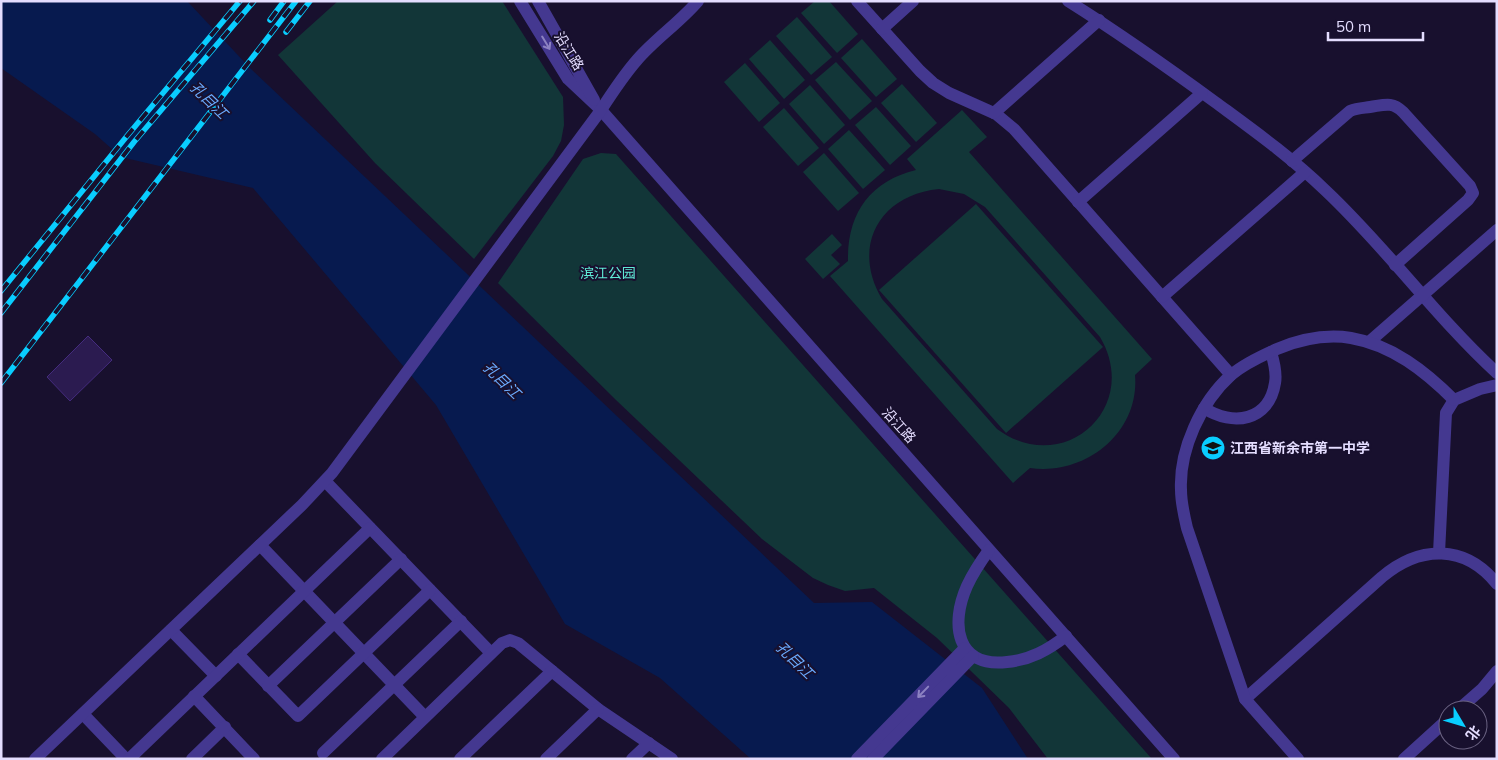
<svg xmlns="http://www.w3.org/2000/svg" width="1498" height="760" font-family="Mulish,'Noto Sans SC',sans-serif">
	<rect width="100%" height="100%" fill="#18102e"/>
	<g fill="#123638" fill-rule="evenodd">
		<polygon points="338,1 502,1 563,97 564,125 561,141 553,156 474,259 375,163 278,55"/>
		<polygon points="815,1 829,1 858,34 837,53 801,13"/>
		<polygon points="797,17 832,57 811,75 776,36"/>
		<polygon points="862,39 897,79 876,97 841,58"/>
		<polygon points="770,40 805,80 784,99 749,59"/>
		<polygon points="836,62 872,101 850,120 815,80"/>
		<polygon points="745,63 780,103 759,122 724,82"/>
		<polygon points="902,84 937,123 916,142 881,103"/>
		<polygon points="810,85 845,125 824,144 789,104"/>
		<polygon points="876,107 911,146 890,165 855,125"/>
		<polygon points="784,108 819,148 798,166 763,127"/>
		<path d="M 962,110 L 987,137 L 969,152 L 1152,359 L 1135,375 C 1140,433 1085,476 1030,468 L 1013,483 L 830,276 L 848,261 C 847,214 870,181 916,170 L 907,159 ZM 939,189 L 964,194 L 985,207 L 1100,337 C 1142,408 1063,478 997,429 L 882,299 C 851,247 879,195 939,189 Z"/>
		<polygon points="849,130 885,170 863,189 828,149"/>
		<polygon points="601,153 616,154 1152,759 1048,759 1009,708 937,638 874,588 845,591 828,585 813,578 762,539 616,400 498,283 583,159"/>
		<polygon points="824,153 859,193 838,211 803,172"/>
		<polygon points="976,204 1103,347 1006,433 879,290"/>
		<polygon points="832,234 842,245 831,255 840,264 823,279 805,259"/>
	</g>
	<polygon fill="#071a4f" points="1,1 187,1 250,68 814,603 872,602 982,688 1028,759 751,759 660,678 565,624 436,405 253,188 121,157 95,134 1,68"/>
	<polygon fill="#2b1b50" stroke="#442b7e" points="88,336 112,360 70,401 47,377"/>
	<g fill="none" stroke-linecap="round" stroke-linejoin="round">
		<g stroke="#443890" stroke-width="12">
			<polyline points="520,1 568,79 601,110 1174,759"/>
			<polyline points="538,1 594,100"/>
			<polyline points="857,1 920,71 933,83 949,93 996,114 1014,129 1231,375"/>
			<path d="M 1068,1 C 1119,33 1167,67 1215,102 C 1253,130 1291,157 1325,190 C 1386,247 1435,316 1497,373"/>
			<polyline points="882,29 913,1"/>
			<polyline points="994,113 1099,20"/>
			<path d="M 1292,161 L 1350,111 C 1357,108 1363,108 1370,107 C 1384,105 1392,101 1403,112 L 1470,186 L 1473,193 L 1468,200 L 1395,265"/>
			<polyline points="1078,202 1202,93"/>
			<polyline points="1162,297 1305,172"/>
			<polyline points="1369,342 1497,230"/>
			<path d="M 1204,408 C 1233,427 1269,421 1275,383 C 1277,373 1274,362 1271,352"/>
			<polyline points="325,481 491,653"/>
			<polyline points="260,545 425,717"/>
			<path d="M 989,550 C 981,561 973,573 967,586 C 950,624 956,668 1007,662 C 1030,660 1048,650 1066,636"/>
			<polyline points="1439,553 1446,413 1454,400 1480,389 1497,385"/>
			<polyline points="171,630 216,676"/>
			<polyline points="238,654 298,716 430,590"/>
			<polyline points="268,686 401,559"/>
			<polyline points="194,696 254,759"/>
			<path d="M 1245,699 L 1382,577 C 1420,545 1465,544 1497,584"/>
			<polyline points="1458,710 1482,689 1497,671"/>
			<polyline points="83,714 126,759"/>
			<polyline points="323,753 461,621"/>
			<path d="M 35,759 L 302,505 L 332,473 L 601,110 C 612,93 623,76 637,60 C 655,39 679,23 698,1"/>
			<polyline points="129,759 370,528"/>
			<polyline points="192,759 225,727"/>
			<polyline points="382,759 502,643 510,640 518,643 598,709 672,759"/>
			<polyline points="460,759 552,671"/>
			<polyline points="546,759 598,709"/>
			<polyline points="632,759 649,743"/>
			<polyline points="857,759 965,648"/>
			<polyline points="873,759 973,656"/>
			<path d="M 1298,759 L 1245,699 L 1187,528 C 1184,515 1181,503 1181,490 C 1179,450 1201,402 1231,375 C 1244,364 1261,356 1277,349 C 1301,339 1326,334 1351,338 C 1392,345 1425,371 1454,400"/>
			<polyline points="1404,759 1448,719"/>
		</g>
		<defs>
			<g id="rail">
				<polyline points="270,20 284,1"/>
				<polyline points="286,32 310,1"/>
				<polyline points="1,291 127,136 240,1"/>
				<polyline points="1,313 134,142 254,1"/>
				<polyline points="1,383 296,1"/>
			</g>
		</defs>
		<use href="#rail" stroke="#09cdff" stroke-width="5.5"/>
		<use href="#rail" stroke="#18102e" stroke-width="4" stroke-dasharray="11" stroke-linecap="butt"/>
	</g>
	<defs><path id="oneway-shaft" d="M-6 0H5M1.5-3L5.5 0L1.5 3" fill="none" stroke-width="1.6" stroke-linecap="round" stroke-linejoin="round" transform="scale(1.25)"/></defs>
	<g stroke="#8c82c2">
		<use href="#oneway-shaft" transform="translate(546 43) rotate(59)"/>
		<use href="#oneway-shaft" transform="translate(923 692) rotate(134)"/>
	</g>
	<defs>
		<symbol id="school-disc" viewBox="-11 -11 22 22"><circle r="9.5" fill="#09cdff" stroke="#18102e"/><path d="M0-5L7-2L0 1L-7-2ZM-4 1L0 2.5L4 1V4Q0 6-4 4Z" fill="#111"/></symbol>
	</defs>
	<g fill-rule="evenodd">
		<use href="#school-disc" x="1199" y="434" width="28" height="28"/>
	</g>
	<g text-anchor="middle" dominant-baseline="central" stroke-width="4" stroke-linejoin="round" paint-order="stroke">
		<g font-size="14" fill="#e4ddff" stroke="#18102e">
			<text transform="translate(569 51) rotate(58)">沿江路</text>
			<text transform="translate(899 425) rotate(48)">沿江路</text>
		</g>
		<g font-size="14" fill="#5fe9d5" stroke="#18102e">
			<text x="608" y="273">滨江公园</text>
		</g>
		<g font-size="14" font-weight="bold" fill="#e4ddff" stroke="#18102e" text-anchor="start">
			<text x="1230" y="448">江西省新余市第一中学</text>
		</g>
		<g font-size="15" font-style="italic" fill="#6babff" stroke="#18102e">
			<text transform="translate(209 100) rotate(44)">孔目江</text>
			<text transform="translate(502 380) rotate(44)">孔目江</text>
			<text transform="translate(795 660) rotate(44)">孔目江</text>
		</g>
	</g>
	<rect width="1498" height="760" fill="none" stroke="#e4ddff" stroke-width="5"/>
	<g transform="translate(1463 725) rotate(128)"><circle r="24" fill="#18102e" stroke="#6a6282"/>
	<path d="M0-4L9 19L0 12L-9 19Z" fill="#09cdff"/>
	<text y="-8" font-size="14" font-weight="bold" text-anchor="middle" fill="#e4ddff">北</text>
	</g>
	<path d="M1328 32v8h95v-8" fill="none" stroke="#e4ddff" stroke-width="2.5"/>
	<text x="1336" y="32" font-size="15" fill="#e4ddff" stroke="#18102e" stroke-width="4" paint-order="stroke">50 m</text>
</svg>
